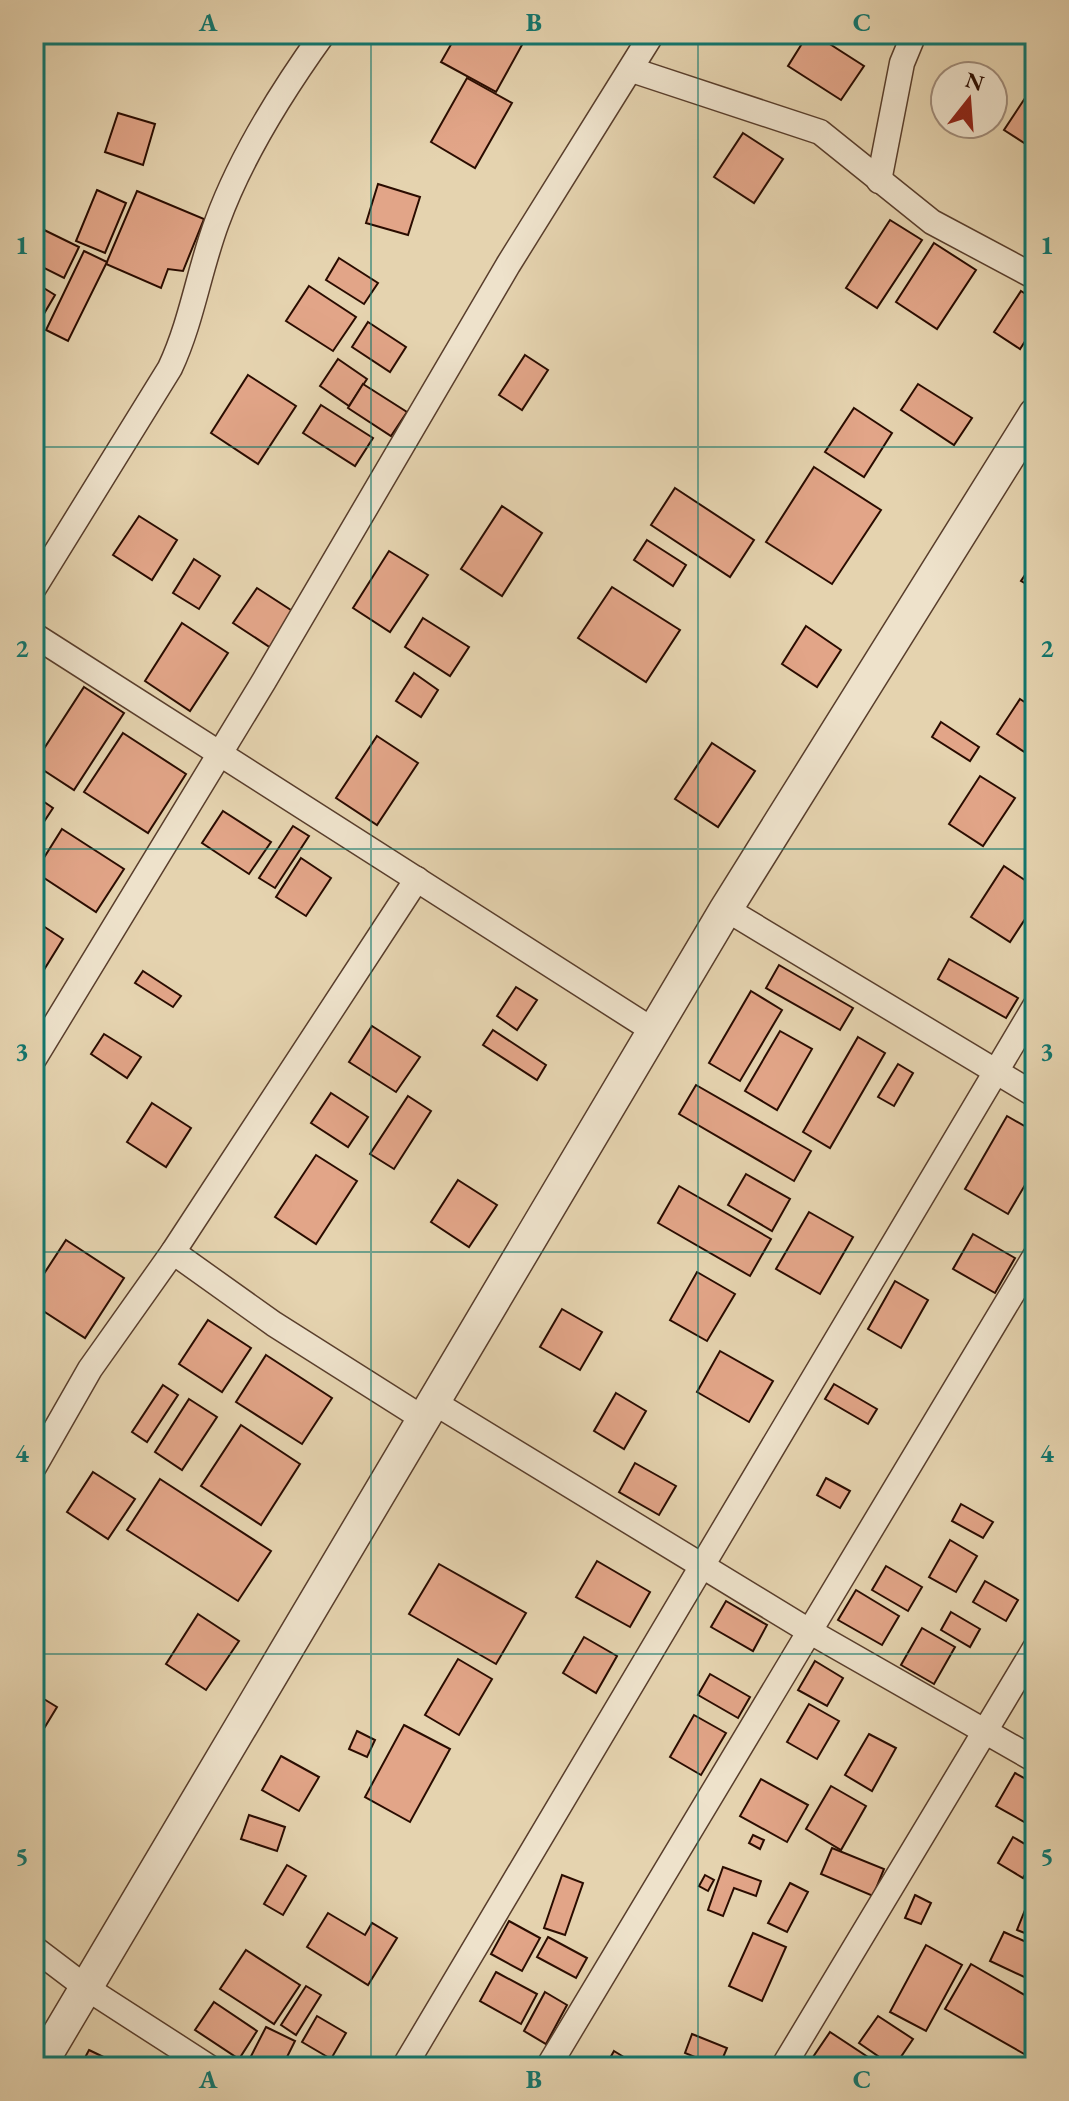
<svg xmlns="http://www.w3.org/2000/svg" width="1069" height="2101" font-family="'EB Garamond',serif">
	<rect width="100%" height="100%" fill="#e5d3af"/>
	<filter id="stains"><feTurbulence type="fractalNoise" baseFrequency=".0025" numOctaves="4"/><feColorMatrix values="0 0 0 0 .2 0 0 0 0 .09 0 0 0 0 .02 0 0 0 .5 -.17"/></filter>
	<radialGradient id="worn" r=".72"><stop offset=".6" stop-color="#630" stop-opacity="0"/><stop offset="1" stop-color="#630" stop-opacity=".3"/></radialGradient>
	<g fill="#e2a588" stroke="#2a0c00" stroke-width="2">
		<polygon points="457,34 528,34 496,92 441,62"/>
		<polygon points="808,34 814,34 864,66 841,100 788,66"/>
		<polygon points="467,78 512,103 475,168 431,142"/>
		<polygon points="1035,83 1035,150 1004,130"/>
		<polygon points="118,113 155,124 143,165 105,152"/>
		<polygon points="743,133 783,159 754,203 714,177"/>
		<polygon points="378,184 420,197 408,235 366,223"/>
		<polygon points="97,190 126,203 105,253 76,241"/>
		<polygon points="137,191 204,219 183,271 168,269 161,288 106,264"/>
		<polygon points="890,220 922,240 877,308 846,288"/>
		<polygon points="34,225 79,247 64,278 34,263"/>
		<polygon points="934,243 976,270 937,329 896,302"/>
		<polygon points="84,251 107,262 68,341 46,330"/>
		<polygon points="339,258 378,283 364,304 326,280"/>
		<polygon points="34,282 55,295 38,324 34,322"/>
		<polygon points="309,286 356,317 333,351 286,321"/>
		<polygon points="1021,291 1035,300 1035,326 1020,349 994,332"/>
		<polygon points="368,322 406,347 390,372 352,347"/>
		<polygon points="525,355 548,370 522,410 499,395"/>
		<polygon points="338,359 367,379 349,406 320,386"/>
		<polygon points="248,375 296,406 258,464 211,433"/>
		<polygon points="363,384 407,412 391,436 348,408"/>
		<polygon points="918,384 972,418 954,445 901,410"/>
		<polygon points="321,405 373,438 355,466 303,433"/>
		<polygon points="854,408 892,433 864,477 825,452"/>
		<polygon points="814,467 881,510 832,584 766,542"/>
		<polygon points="675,488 754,540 730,577 651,525"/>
		<polygon points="502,506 542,533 502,596 461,569"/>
		<polygon points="139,516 177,540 152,580 113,555"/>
		<polygon points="647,540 686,565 673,586 634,560"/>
		<polygon points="389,551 428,575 390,632 353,608"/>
		<polygon points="194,559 220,576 199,609 173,593"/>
		<polygon points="1035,560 1035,589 1021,581"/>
		<polygon points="612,587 680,630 646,682 578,638"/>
		<polygon points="257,588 294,612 271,648 233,623"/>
		<polygon points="423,618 469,647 450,676 405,647"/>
		<polygon points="182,623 228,653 190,711 145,681"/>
		<polygon points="806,626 841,650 817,687 782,664"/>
		<polygon points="414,673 438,690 421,717 396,701"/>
		<polygon points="84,687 124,713 74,790 34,764"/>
		<polygon points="1020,699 1035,709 1035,759 997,734"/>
		<polygon points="941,722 979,747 970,761 932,737"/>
		<polygon points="123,733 186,774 148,833 84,792"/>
		<polygon points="377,736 418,763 377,825 336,798"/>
		<polygon points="712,743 755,771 718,827 675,799"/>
		<polygon points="980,776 1015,798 983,846 949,824"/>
		<polygon points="34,795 53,808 34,837"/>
		<polygon points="223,811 271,842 249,874 202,843"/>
		<polygon points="293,826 309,836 275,888 259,878"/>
		<polygon points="62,829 124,869 96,912 35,872"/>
		<polygon points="301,858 331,878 306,916 276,897"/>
		<polygon points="1004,866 1035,887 1035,904 1010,942 971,917"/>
		<polygon points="34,920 63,939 42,973 34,967"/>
		<polygon points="949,959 1018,998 1006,1018 938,979"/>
		<polygon points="779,965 853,1008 840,1030 766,988"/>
		<polygon points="143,971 181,996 173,1007 135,983"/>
		<polygon points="516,987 537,1000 517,1030 497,1016"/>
		<polygon points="751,991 782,1010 740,1081 709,1063"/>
		<polygon points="372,1026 420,1057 396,1092 349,1062"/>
		<polygon points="493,1030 546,1065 537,1080 483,1045"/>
		<polygon points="780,1031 812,1049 777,1110 745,1091"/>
		<polygon points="104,1034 141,1057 127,1078 91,1054"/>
		<polygon points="858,1037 885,1053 830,1148 803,1132"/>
		<polygon points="898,1064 913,1073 894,1106 878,1097"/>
		<polygon points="696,1085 811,1151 794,1181 679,1114"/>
		<polygon points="331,1093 368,1117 348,1147 311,1123"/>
		<polygon points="408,1096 431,1111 394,1169 370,1154"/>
		<polygon points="152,1103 191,1128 166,1167 127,1142"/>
		<polygon points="1007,1116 1035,1132 1035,1168 1008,1214 965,1189"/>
		<polygon points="316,1155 357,1181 316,1244 275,1217"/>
		<polygon points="746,1174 790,1199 772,1231 728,1205"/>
		<polygon points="458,1180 497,1205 469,1247 431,1222"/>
		<polygon points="679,1186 771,1239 750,1276 658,1223"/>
		<polygon points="809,1212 853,1237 820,1294 776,1269"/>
		<polygon points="973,1234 1015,1258 995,1293 953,1269"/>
		<polygon points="66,1240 124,1278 85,1338 34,1305 34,1289"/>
		<polygon points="697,1272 735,1294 707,1341 670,1320"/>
		<polygon points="895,1281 928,1300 901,1348 868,1329"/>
		<polygon points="562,1309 602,1332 580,1370 540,1347"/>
		<polygon points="208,1320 251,1348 222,1392 179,1364"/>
		<polygon points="720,1351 773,1381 749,1422 697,1392"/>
		<polygon points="266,1355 332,1398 302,1444 236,1402"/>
		<polygon points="834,1384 877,1409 868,1424 825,1399"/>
		<polygon points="163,1385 178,1395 147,1442 132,1432"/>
		<polygon points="616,1393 646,1411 624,1449 594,1431"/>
		<polygon points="189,1399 217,1417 182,1470 155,1452"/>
		<polygon points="241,1425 300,1464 261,1525 201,1486"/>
		<polygon points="635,1463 676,1486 659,1515 619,1492"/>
		<polygon points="93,1472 135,1499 108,1539 67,1512"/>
		<polygon points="826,1478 850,1491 840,1508 817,1495"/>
		<polygon points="160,1479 271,1551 238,1601 127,1530"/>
		<polygon points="961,1504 993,1522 983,1538 952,1521"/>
		<polygon points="950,1540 977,1556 956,1592 929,1577"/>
		<polygon points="597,1561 650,1592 630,1627 576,1597"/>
		<polygon points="439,1564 526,1613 496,1664 409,1614"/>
		<polygon points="886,1566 922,1587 908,1611 872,1590"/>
		<polygon points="985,1581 1018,1600 1006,1621 973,1602"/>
		<polygon points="856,1590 899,1616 882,1645 838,1620"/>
		<polygon points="726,1601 767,1625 753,1651 711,1627"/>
		<polygon points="951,1612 980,1629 970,1647 941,1630"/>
		<polygon points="198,1614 239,1641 206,1690 166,1664"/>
		<polygon points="922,1628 955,1647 934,1684 901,1665"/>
		<polygon points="584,1637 617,1656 596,1693 563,1673"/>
		<polygon points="458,1659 492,1679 459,1735 425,1715"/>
		<polygon points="815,1661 843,1678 827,1706 798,1690"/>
		<polygon points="710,1674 750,1697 738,1718 698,1695"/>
		<polygon points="34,1693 57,1707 34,1745"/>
		<polygon points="809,1704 839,1721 817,1759 787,1742"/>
		<polygon points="694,1715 726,1733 701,1775 670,1757"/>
		<polygon points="404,1725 450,1749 410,1822 365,1797"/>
		<polygon points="357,1731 375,1740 367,1757 349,1749"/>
		<polygon points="869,1734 896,1748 872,1791 845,1775"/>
		<polygon points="281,1756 319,1777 299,1811 262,1790"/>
		<polygon points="1015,1773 1035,1784 1035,1828 996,1806"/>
		<polygon points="761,1779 808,1805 787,1842 740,1816"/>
		<polygon points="831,1786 866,1806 841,1850 806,1829"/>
		<polygon points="249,1815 285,1827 277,1851 241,1839"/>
		<polygon points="753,1835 764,1840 760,1849 749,1843"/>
		<polygon points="1013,1837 1035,1850 1035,1857 1023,1878 998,1863"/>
		<polygon points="832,1848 884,1869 873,1896 821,1874"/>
		<polygon points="287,1865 306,1876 283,1915 264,1904"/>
		<polygon points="723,1867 761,1881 756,1896 734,1888 723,1916 708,1910"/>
		<polygon points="562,1875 583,1883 565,1935 544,1928"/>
		<polygon points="705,1875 714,1880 708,1891 699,1886"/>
		<polygon points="790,1883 808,1892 787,1932 768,1923"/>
		<polygon points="915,1895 931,1903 921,1924 905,1918"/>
		<polygon points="1025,1910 1035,1914 1035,1937 1017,1930"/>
		<polygon points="328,1913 365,1935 372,1923 397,1938 368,1985 307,1947"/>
		<polygon points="509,1921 540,1938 522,1971 491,1954"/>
		<polygon points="1004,1932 1035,1946 1035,1982 990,1961"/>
		<polygon points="753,1933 786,1947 762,2001 729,1986"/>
		<polygon points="548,1937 587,1958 576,1978 537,1957"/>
		<polygon points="926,1945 962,1965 926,2031 890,2012"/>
		<polygon points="246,1950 300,1985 274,2024 220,1989"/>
		<polygon points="971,1964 1035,2001 1035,2039 1026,2055 945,2009"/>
		<polygon points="496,1972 537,1994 521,2024 480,2001"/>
		<polygon points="306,1986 321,1995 296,2035 281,2025"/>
		<polygon points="545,1992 567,2005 546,2044 524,2031"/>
		<polygon points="214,2002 257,2031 239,2059 195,2030"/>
		<polygon points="317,2016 346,2033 331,2059 302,2042"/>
		<polygon points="878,2016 913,2039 894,2067 859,2043"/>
		<polygon points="266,2027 295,2041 282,2067 258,2067 248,2062"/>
		<polygon points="830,2032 883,2067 828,2067 813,2057"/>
		<polygon points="692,2034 727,2048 719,2067 685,2053"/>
		<polygon points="89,2050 114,2062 111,2067 80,2067"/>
		<polygon points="614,2051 640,2067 605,2067"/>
		<polygon points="128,2058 147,2067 123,2067"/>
	</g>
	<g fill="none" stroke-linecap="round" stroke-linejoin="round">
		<defs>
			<g id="minor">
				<polyline points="632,70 820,132 932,222 1035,277"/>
				<polyline points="879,181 902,63 914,34"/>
				<path d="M 34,588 L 170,368 C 192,321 199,270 217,222 C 241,156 282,91 323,34"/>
				<polyline points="34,635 654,1031"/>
				<polyline points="726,909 1035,1095"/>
				<polyline points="34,1059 264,681 508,265 652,34"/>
				<polyline points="173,1252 274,1324 424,1419"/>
				<polyline points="435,1403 809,1631 1035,1760"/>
				<polyline points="34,1467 90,1369 173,1252 417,879"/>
				<polyline points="34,1948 88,1989 209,2067"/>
				<polyline points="404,2067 1035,1006"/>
				<polyline points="548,2067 1035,1256"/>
				<polyline points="783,2067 1035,1648"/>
			</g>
			<polyline id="tertiary" points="39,2067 726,909 1035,414"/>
		</defs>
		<use href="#minor" stroke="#593e2c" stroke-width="27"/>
		<use href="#tertiary" stroke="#593e2c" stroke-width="35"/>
		<use href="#minor" stroke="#eee2cb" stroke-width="24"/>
		<use href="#tertiary" stroke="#eee2cb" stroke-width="32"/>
	</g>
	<path fill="none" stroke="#0f766e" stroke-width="2" stroke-opacity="0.55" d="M 371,34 L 371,2067M 698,34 L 698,2067M 34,447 L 1035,447M 34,849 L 1035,849M 34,1252 L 1035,1252M 34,1654 L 1035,1654"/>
	<rect width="1069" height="2101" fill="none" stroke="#e5d3af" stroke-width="88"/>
	<g transform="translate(969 100) rotate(17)"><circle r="38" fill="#eee2cb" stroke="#a08c7a" stroke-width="2"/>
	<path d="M0-6L14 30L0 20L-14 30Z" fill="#8f2418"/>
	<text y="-12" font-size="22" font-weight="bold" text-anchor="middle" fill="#2a0c00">N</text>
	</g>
	<rect x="44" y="44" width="981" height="2013" fill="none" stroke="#0f766e" stroke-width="3"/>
	<g font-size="26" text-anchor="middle" font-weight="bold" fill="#0f766e">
		<text x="208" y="31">A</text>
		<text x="534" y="31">B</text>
		<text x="862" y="31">C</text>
		<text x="22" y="254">1</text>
		<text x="1047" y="254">1</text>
		<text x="22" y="657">2</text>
		<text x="1047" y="657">2</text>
		<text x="22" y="1060">3</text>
		<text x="1047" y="1060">3</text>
		<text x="22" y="1462">4</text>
		<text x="1047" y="1462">4</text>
		<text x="22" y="1865">5</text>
		<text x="1047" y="1865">5</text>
		<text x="208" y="2088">A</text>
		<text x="534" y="2088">B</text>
		<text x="862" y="2088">C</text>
	</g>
	<rect width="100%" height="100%" filter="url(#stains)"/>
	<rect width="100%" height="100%" fill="url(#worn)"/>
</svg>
